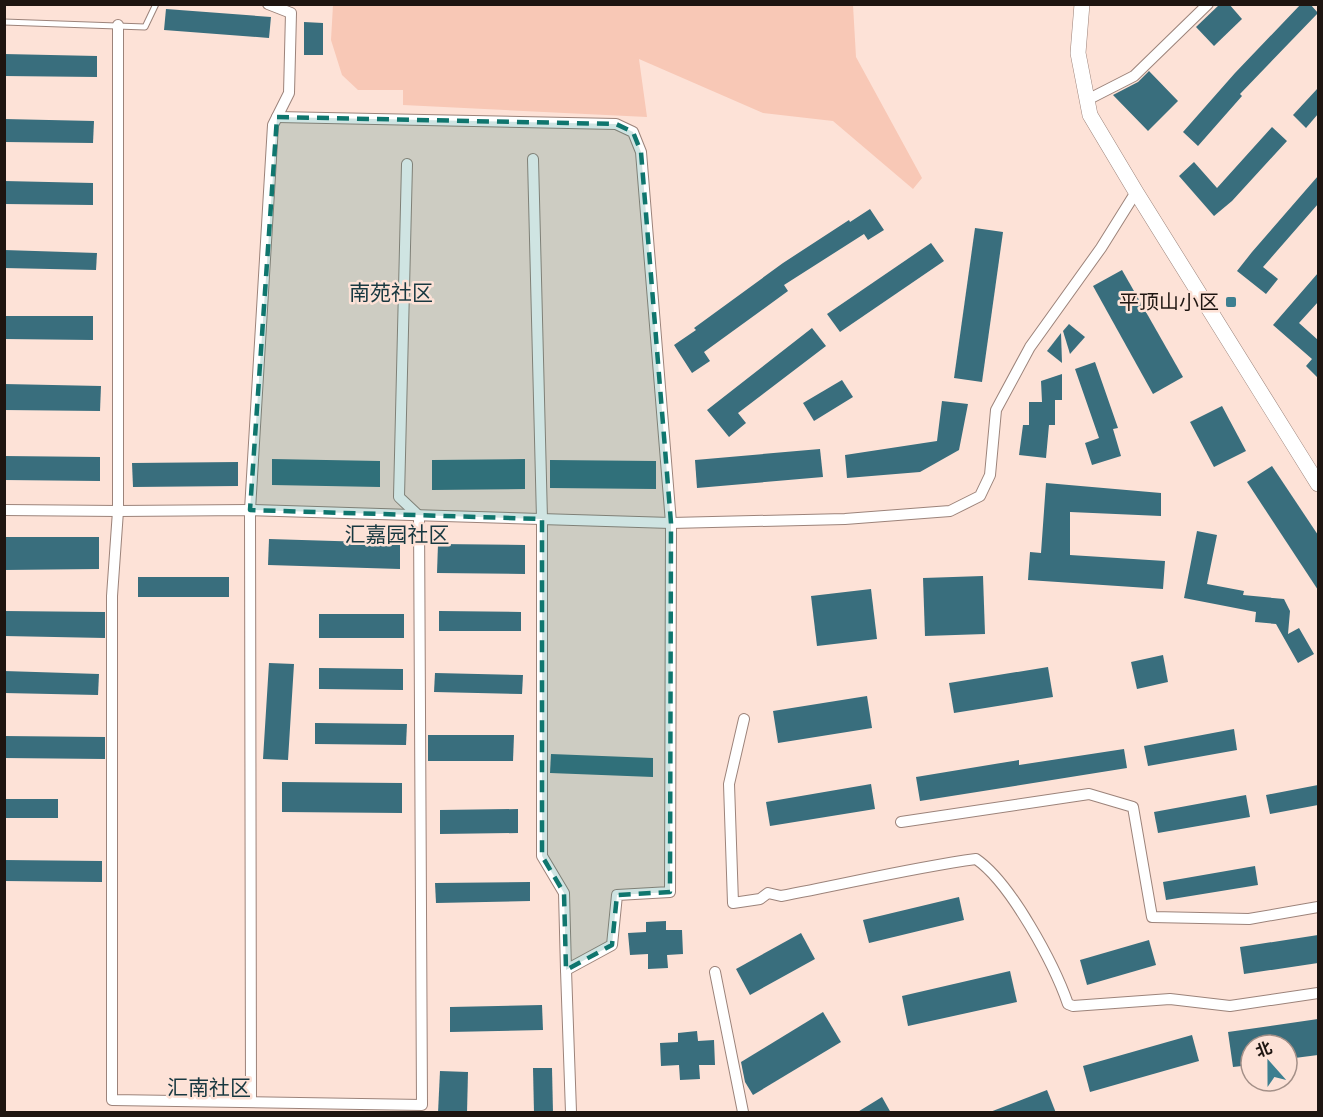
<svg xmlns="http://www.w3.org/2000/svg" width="1323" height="1117" font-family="Arial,'Noto Sans SC',sans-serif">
	<rect width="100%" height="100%" fill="#fde2d7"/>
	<polygon fill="#f8c8b6" points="333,5 853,5 856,57 922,178 913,189 833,121 763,113 639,59 647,117 403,105 403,90 358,90 342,75 331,40"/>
	<g fill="#396e7d">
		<polygon points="1220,4 1229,4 1242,19 1214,46 1196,27"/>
		<polygon points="1301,4 1310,4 1318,13 1240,94 1242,96 1198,146 1183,132 1235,73"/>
		<polygon points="166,9 271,17 269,38 164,30"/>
		<polygon points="304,22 323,23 323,55 304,55"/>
		<polygon points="4,54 97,56 97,77 4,76"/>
		<polygon points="1149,71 1178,101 1148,131 1113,95 1138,82"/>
		<polygon points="1318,88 1318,114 1306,128 1293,115"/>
		<polygon points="4,119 94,121 93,143 4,142"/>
		<polygon points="1272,127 1287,141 1232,201 1214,216 1179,176 1194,162 1217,188"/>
		<polygon points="1318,176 1318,204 1263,267 1278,279 1266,294 1237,271 1252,252"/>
		<polygon points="4,181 93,183 93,205 4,204"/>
		<polygon points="870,209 884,230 868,240 864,234 784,285 788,291 704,352 710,361 692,373 674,345 696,330 694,328 783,263 849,220 850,222"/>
		<polygon points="975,228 1003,232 982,382 954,378"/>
		<polygon points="931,243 944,261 840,332 827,314"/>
		<polygon points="4,250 97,253 96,270 4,268"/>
		<polygon points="1122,270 1183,377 1153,394 1093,286"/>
		<polygon points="1318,273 1318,302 1299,323 1318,340 1318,378 1306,366 1312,359 1273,325"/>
		<polygon points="4,316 93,316 93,340 4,339"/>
		<polygon points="1069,324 1085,337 1070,354 1063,331"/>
		<polygon points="812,328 826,346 738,413 746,423 729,437 707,410"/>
		<polygon points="1061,333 1062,363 1047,351"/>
		<polygon points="1095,362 1118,428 1113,429 1121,456 1092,465 1085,443 1099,438 1075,369"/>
		<polygon points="1062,374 1062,400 1055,400 1055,425 1049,425 1046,458 1019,455 1023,425 1029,425 1029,402 1042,402 1041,381"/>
		<polygon points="842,380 853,397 814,421 803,403"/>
		<polygon points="4,384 101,386 100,411 4,410"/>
		<polygon points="942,401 968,404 959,450 920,472 847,478 845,455 937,441"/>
		<polygon points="1222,406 1246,451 1214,467 1190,422"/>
		<polygon points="820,449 823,477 697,488 695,460"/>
		<polygon points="4,456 100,457 100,481 4,480"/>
		<polygon points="272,459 380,461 380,487 272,485"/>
		<polygon points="525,459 525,489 432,490 432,460"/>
		<polygon points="550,460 656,461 656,489 550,488"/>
		<polygon points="238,462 238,486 133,487 132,463"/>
		<polygon points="1272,466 1318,535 1318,590 1247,482"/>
		<polygon points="1046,483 1161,493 1161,516 1070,512 1070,555 1165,561 1163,589 1028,580 1030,552 1041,553"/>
		<polygon points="1197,531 1217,535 1207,584 1244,591 1243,595 1284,599 1290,611 1288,634 1299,628 1314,654 1298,663 1276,624 1255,622 1256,612 1184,598"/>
		<polygon points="4,537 99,537 99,569 4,570"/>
		<polygon points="269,539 400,543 400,569 268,565"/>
		<polygon points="438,544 525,545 525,574 437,573"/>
		<polygon points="983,576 985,634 925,636 923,578"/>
		<rect x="138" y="577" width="91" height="20"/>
		<polygon points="871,589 877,639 817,646 811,596"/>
		<polygon points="4,611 105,612 105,638 4,636"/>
		<polygon points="439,611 521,612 521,631 439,631"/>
		<rect x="319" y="614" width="85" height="24"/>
		<polygon points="1163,655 1168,682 1137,689 1131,662"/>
		<polygon points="269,663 294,664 288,760 263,759"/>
		<polygon points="1048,667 1053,697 954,713 949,683"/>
		<polygon points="319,668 403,669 403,690 319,689"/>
		<polygon points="4,671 99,674 98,695 4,693"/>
		<polygon points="435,673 523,675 522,694 434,692"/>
		<polygon points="867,696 872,728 778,743 773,711"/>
		<polygon points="315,723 407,724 406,745 315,744"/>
		<polygon points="1234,729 1237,750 1148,766 1144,746"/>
		<polygon points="428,735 514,735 513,761 428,761"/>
		<polygon points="4,736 105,737 105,759 4,758"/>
		<polygon points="1124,749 1127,768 920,801 916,777 1019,760 1019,765"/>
		<polygon points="551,754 653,758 653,777 550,773"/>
		<polygon points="282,782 402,783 402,813 282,812"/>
		<polygon points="871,784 875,809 770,826 766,802"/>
		<polygon points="1318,785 1318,805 1270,814 1266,795"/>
		<polygon points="1246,795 1250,817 1158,833 1154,812"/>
		<rect x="4" y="799" width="54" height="19"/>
		<polygon points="518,809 518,833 440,834 440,810"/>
		<polygon points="4,860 102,861 102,882 4,881"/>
		<polygon points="1255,866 1258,885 1166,900 1163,882"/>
		<polygon points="530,882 530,901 436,903 435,883"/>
		<polygon points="959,897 964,920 869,943 863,920"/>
		<polygon points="666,921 666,930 682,930 683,954 667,955 668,968 648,969 648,954 630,955 628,933 646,932 646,922"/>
		<polygon points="801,933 815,959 750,995 736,969"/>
		<polygon points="1318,935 1318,963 1244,974 1240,947"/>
		<polygon points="1149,940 1156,965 1087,985 1080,960"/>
		<polygon points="1010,971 1017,1002 908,1026 902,996"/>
		<polygon points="542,1005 543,1030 450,1032 450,1007"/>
		<polygon points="823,1012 841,1042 753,1095 745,1082 741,1062"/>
		<polygon points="1318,1019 1318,1055 1287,1059 1287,1045 1251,1045 1251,1065 1233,1067 1228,1032"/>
		<polygon points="697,1031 698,1041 714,1040 715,1065 699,1065 700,1079 680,1080 679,1065 661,1066 660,1043 678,1042 678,1033"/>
		<polygon points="1192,1035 1199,1061 1090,1092 1083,1066"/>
		<polygon points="533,1068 552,1068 553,1113 534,1113"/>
		<polygon points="440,1071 468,1072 467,1113 438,1113"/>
		<polygon points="1047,1090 1056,1113 990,1113 990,1112"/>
		<polygon points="882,1097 891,1113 856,1113"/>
	</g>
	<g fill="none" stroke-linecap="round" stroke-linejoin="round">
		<defs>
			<polyline id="lane" points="4,22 145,27 156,4"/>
			<g id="street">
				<polyline points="118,25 118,511 112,596 112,1100 422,1105 419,516 399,497 407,164"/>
				<polyline points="1087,100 1134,76 1208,4"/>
				<polyline points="277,117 616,124 633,132 641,152 671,523 670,892 617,895 612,945 566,970 571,1112"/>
				<polyline points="533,159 542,519 542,856 564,893 566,970"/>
				<polyline points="4,510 118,511 250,510 671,523 845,519 950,511 980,496 990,475 996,410 1030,347 1101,248 1136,192"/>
				<path d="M 744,719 L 729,784 L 733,903 L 760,899 L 768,893 L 781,896 C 846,884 910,868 976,859 C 1011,883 1054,964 1068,1004 L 1073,1006 L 1170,999 L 1230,1006 L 1318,993"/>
				<polyline points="901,822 1089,794 1133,807 1152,917 1249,919 1318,907"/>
				<polyline points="715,972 743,1112"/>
				<polyline points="251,1101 250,510 273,125 289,93 291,13 268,4"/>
			</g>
			<polyline id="secondary" points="1082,4 1078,53 1090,115 1136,192 1318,484"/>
		</defs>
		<use href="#lane" stroke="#9c837a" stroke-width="7"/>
		<use href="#street" stroke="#9c837a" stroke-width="12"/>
		<use href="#secondary" stroke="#9c837a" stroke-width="16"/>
		<use href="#lane" stroke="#fff" stroke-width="5"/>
		<use href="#street" stroke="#fff" stroke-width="10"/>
		<use href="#secondary" stroke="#fff" stroke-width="15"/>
	</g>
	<path fill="#0f766e" fill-opacity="0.2" stroke="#0f766e" stroke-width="4.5" stroke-dasharray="12 8" stroke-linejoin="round" d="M 277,117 L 616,124 L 633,132 L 641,152 L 671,523 L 670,892 L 617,895 L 612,945 L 566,970 L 564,893 L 542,856 L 542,519 L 250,510 Z"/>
	<rect fill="#3d7f90" stroke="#fde2d7" stroke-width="2" x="1225" y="296" width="12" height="12" rx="3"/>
	<g text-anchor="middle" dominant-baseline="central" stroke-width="5" stroke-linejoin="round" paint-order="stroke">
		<g font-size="20" fill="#1e1511" stroke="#fde2d7" text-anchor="end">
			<text x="1219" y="302">平顶山小区</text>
		</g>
		<g font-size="21" fill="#183840" stroke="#fde2d7">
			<text x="391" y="292">南苑社区</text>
			<text x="397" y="534">汇嘉园社区</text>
			<text x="209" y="1087">汇南社区</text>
		</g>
	</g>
	<rect width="1323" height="1117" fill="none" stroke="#1e1511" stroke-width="12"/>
	<g transform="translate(1269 1063) rotate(339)"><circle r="28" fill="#fde2d7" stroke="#a49088" stroke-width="1.5"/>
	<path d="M0-4.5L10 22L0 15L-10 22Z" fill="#3d7f90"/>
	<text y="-9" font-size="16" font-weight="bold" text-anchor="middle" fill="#1e1511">北</text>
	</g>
</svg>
